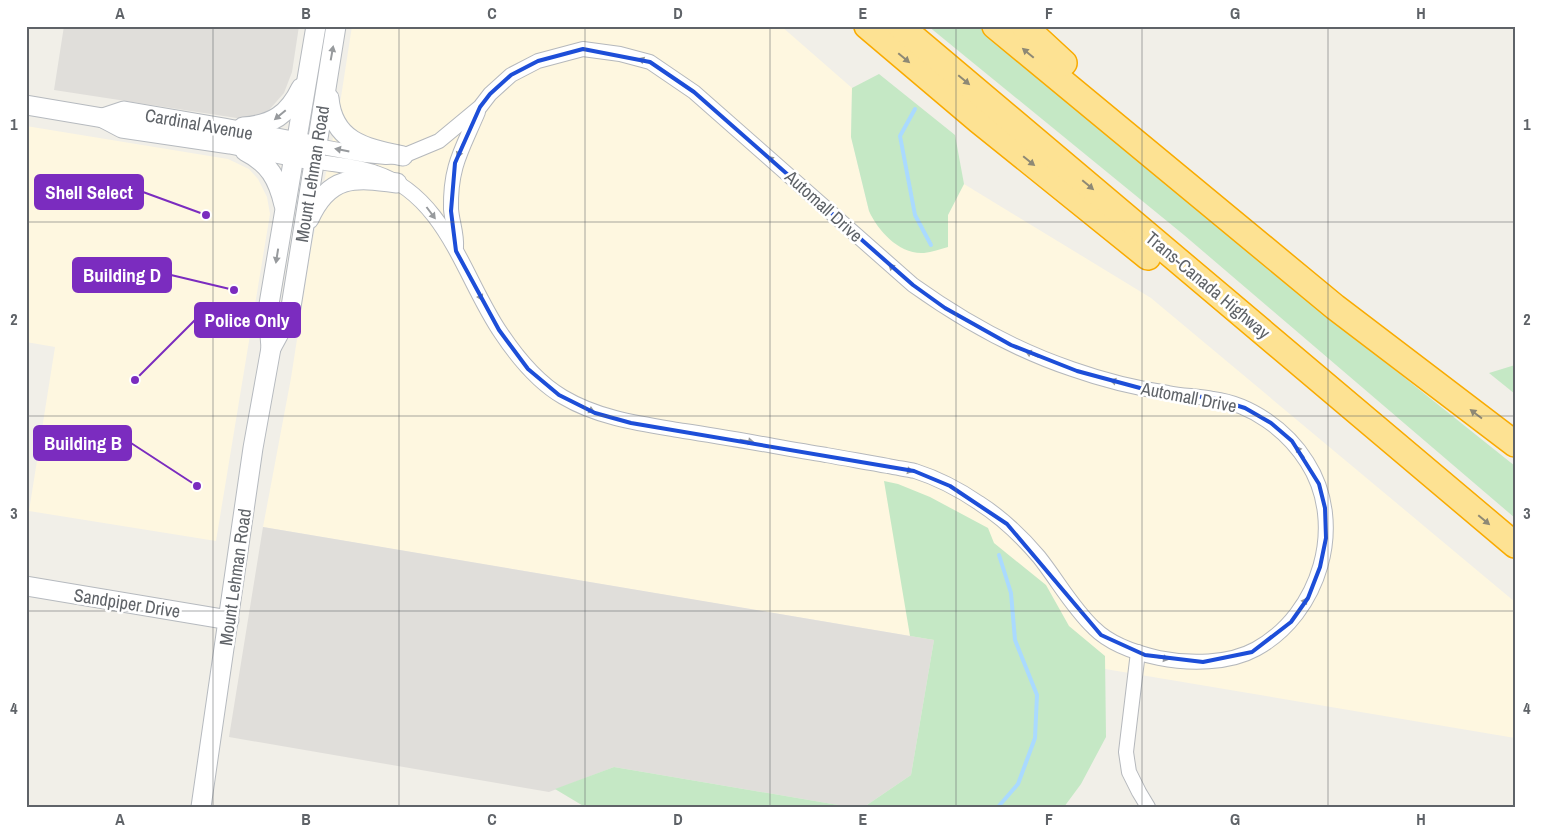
<svg xmlns="http://www.w3.org/2000/svg" width="1541" height="833" font-family="'Archivo Narrow',sans-serif">
	<rect width="100%" height="100%" fill="#f1efe8"/>
	<g fill="#fef7e0">
		<polygon points="352,26 781,26 852,88 851,137 869,211 948,215 964,184 1151,298 1515,602 1515,738 263,527 291,378 311,249 341,97"/>
		<polygon points="26,126 228,159 249,169 258,179 267,197 270,214 216,541 29,511 55,347 26,342"/>
	</g>
	<g fill="#e0deda">
		<polygon points="64,26 299,26 292,72 284,93 269,110 257,117 243,119 54,90"/>
		<polygon points="263,527 934,640 911,775 864,807 850,807 614,767 549,792 229,737"/>
	</g>
	<g fill="#c5e8c5">
		<polygon points="928,26 978,26 1331,319 1515,466 1515,518 1184,235"/>
		<path d="M 879,74 L 955,135 L 964,184 L 948,215 L 948,247 C 940,249 932,252 924,253 C 900,255 878,231 869,211 L 851,137 L 852,88 Z"/>
		<polygon points="1515,365 1515,394 1489,373"/>
		<polygon points="884,481 898,484 930,497 988,528 994,543 1046,585 1069,626 1105,656 1106,737 1081,784 1064,807 864,807 911,775 934,640 910,636"/>
		<polygon points="614,767 850,807 585,807 555,789"/>
	</g>
	<g fill="none" stroke-linecap="round" stroke-linejoin="round">
		<g stroke="#aadaff" stroke-width="4">
			<polyline points="915,109 900,136 915,215 931,245"/>
			<polyline points="998,807 1018,784 1035,738 1037,695 1015,640 1011,593 999,555"/>
		</g>
		<defs>
			<g id="street">
				<path d="M 314,161 C 335,165 357,166 376,173 C 446,196 464,279 501,333 C 517,357 537,382 563,397 C 600,419 642,424 684,431 C 731,438 778,447 826,455 C 847,459 867,462 888,466 C 897,468 906,469 915,471 C 937,478 960,490 979,503 C 1001,517 1022,537 1039,557 C 1058,581 1072,607 1094,628 C 1111,645 1136,653 1159,658 C 1189,664 1229,664 1256,649 C 1320,614 1347,524 1307,462 C 1287,430 1251,404 1213,399 C 1198,396 1183,396 1168,393 C 1135,388 1103,380 1072,369 C 1015,350 962,320 913,285 L 694,92 L 650,62 L 620,54 L 583,49 L 538,61 L 511,75 L 490,94 L 480,107 L 439,141 L 403,156 L 386,157 L 366,155 L 317,146"/>
				<path d="M 456,247 C 457,234 452,222 451,209 C 450,166 462,150 478,112"/>
				<polyline points="1138,652 1126,752 1129,772 1139,792 1148,807"/>
			</g>
			<g id="secondary">
				<path d="M 329,98 C 333,142 365,148 403,156"/>
				<polyline points="26,105 103,118 122,128 230,144 306,159"/>
				<polyline points="103,118 124,111 224,128 308,144"/>
				<path d="M 243,127 C 272,125 288,115 301,88"/>
				<path d="M 245,151 C 269,163 278,179 284,205"/>
				<path d="M 309,219 C 329,175 354,177 397,183"/>
				<polyline points="271,348 290,313 336,26"/>
				<polyline points="26,586 229,620"/>
				<polyline points="201,807 253,448 271,348 268,310 316,26"/>
			</g>
			<g id="highway">
				<polyline points="867,26 978,120 1148,257"/>
				<polyline points="900,26 1515,545"/>
				<polyline points="995,26 1335,307 1515,444"/>
				<polyline points="1024,26 1064,63"/>
			</g>
		</defs>
		<use href="#street" stroke="#b5b8bc" stroke-width="16"/>
		<use href="#secondary" stroke="#b6babf" stroke-width="21"/>
		<use href="#highway" stroke="#f9ab00" stroke-width="28"/>
		<use href="#street" stroke="#fff" stroke-width="14"/>
		<use href="#secondary" stroke="#fff" stroke-width="19"/>
		<use href="#highway" stroke="#fde293" stroke-width="25"/>
	</g>
	<defs><path id="oneway-solid" d="M-6-.8H1V-3.2L6.5 0L1 3.2V.8H-6Z" transform="scale(1.25)"/></defs>
	<g fill="#979a9d">
		<use href="#oneway-solid" transform="translate(332 53) rotate(-80)"/>
		<use href="#oneway-solid" transform="translate(645 61) rotate(-160)"/>
		<use href="#oneway-solid" transform="translate(280 115) rotate(140)"/>
		<use href="#oneway-solid" transform="translate(342 150) rotate(-169)"/>
		<use href="#oneway-solid" transform="translate(460 151) rotate(111)"/>
		<use href="#oneway-solid" transform="translate(773 161) rotate(-139)"/>
		<use href="#oneway-solid" transform="translate(431 213) rotate(53)"/>
		<use href="#oneway-solid" transform="translate(277 256) rotate(99)"/>
		<use href="#oneway-solid" transform="translate(894 269) rotate(-138)"/>
		<use href="#oneway-solid" transform="translate(479 294) rotate(62)"/>
		<use href="#oneway-solid" transform="translate(1032 354) rotate(-156)"/>
		<use href="#oneway-solid" transform="translate(1117 382) rotate(-165)"/>
		<use href="#oneway-solid" transform="translate(588 409) rotate(26)"/>
		<use href="#oneway-solid" transform="translate(747 441) rotate(10)"/>
		<use href="#oneway-solid" transform="translate(1300 452) rotate(-126)"/>
		<use href="#oneway-solid" transform="translate(906 470) rotate(11)"/>
		<use href="#oneway-solid" transform="translate(1303 604) rotate(-56)"/>
		<use href="#oneway-solid" transform="translate(1162 658) rotate(11)"/>
	</g>
	<g fill="#8e8975">
		<use href="#oneway-solid" transform="translate(1028 53) rotate(-140)"/>
		<use href="#oneway-solid" transform="translate(904 58) rotate(40)"/>
		<use href="#oneway-solid" transform="translate(964 80) rotate(40)"/>
		<use href="#oneway-solid" transform="translate(1029 161) rotate(39)"/>
		<use href="#oneway-solid" transform="translate(1088 185) rotate(40)"/>
		<use href="#oneway-solid" transform="translate(1476 414) rotate(-143)"/>
		<use href="#oneway-solid" transform="translate(1484 520) rotate(40)"/>
	</g>
	<path fill="none" stroke="#1d4ed8" stroke-width="4" stroke-linejoin="round" d="M 583,49 L 650,62 L 694,92 L 913,285 L 945,308 L 1011,345 L 1077,371 L 1140,388 L 1216,399 L 1245,408 L 1271,423 L 1292,441 L 1319,484 L 1325,508 L 1326,538 L 1320,567 L 1308,598 L 1291,622 L 1252,652 L 1203,662 L 1145,655 L 1101,635 L 1007,524 L 950,486 L 914,471 L 631,423 L 595,413 L 559,395 L 528,369 L 499,330 L 456,251 L 451,211 L 455,163 L 480,107 L 490,94 L 511,75 L 538,61 Z"/>
	<path fill="none" stroke="#5f6368" stroke-width="1" stroke-opacity="0.55" d="M 213,26 L 213,807M 399,26 L 399,807M 585,26 L 585,807M 770,26 L 770,807M 956,26 L 956,807M 1142,26 L 1142,807M 1328,26 L 1328,807M 26,222 L 1515,222M 26,416 L 1515,416M 26,611 L 1515,611"/>
	<g text-anchor="middle" dominant-baseline="central" stroke-width="5" stroke-linejoin="round" paint-order="stroke">
		<g font-size="18" fill="#5f6368" stroke="#fff">
			<text transform="translate(199 124) rotate(10)">Cardinal Avenue</text>
			<text transform="translate(312 174) rotate(-81)">Mount Lehman Road</text>
			<text transform="translate(824 206) rotate(42)">Automall Drive</text>
			<text transform="translate(1208 285) rotate(40)">Trans-Canada Highway</text>
			<text transform="translate(1189 397) rotate(11)">Automall Drive</text>
			<text transform="translate(235 577) rotate(-82)">Mount Lehman Road</text>
			<text transform="translate(127 603) rotate(9)">Sandpiper Drive</text>
		</g>
	</g>
	<path fill="none" stroke="#7b2cbf" stroke-width="2" d="M206 215L143 192M234 290L171 275M135 380L195 320M197 486L131 443"/>
	<g fill="#7b2cbf" stroke="#fff" stroke-width="2">
		<circle cx="206" cy="215" r="5"/>
		<circle cx="234" cy="290" r="5"/>
		<circle cx="135" cy="380" r="5"/>
		<circle cx="197" cy="486" r="5"/>
	</g>
	<g fill="#7b2cbf" stroke="#7b2cbf" stroke-width="2">
		<rect x="35" y="175" width="108" height="34" rx="5"/>
		<rect x="73" y="258" width="98" height="34" rx="5"/>
		<rect x="195" y="303" width="105" height="34" rx="5"/>
		<rect x="34" y="426" width="97" height="34" rx="5"/>
	</g>
	<g font-size="19" text-anchor="middle" font-weight="bold" fill="#fff">
		<text x="89" y="199">Shell Select</text>
		<text x="122" y="282">Building D</text>
		<text x="247" y="327">Police Only</text>
		<text x="83" y="450">Building B</text>
	</g>
	<rect width="1541" height="833" fill="none" stroke="#ffffff" stroke-width="55"/>
	<rect x="28" y="28" width="1486" height="778" fill="none" stroke="#5f6368" stroke-width="2"/>
	<g font-size="16" text-anchor="middle" font-weight="bold" fill="#5f6368">
		<text x="120" y="19">A</text>
		<text x="306" y="19">B</text>
		<text x="492" y="19">C</text>
		<text x="678" y="19">D</text>
		<text x="863" y="19">E</text>
		<text x="1049" y="19">F</text>
		<text x="1235" y="19">G</text>
		<text x="1421" y="19">H</text>
		<text x="14" y="130">1</text>
		<text x="1527" y="130">1</text>
		<text x="14" y="325">2</text>
		<text x="1527" y="325">2</text>
		<text x="14" y="519">3</text>
		<text x="1527" y="519">3</text>
		<text x="14" y="714">4</text>
		<text x="1527" y="714">4</text>
		<text x="120" y="825">A</text>
		<text x="306" y="825">B</text>
		<text x="492" y="825">C</text>
		<text x="678" y="825">D</text>
		<text x="863" y="825">E</text>
		<text x="1049" y="825">F</text>
		<text x="1235" y="825">G</text>
		<text x="1421" y="825">H</text>
	</g>
</svg>
